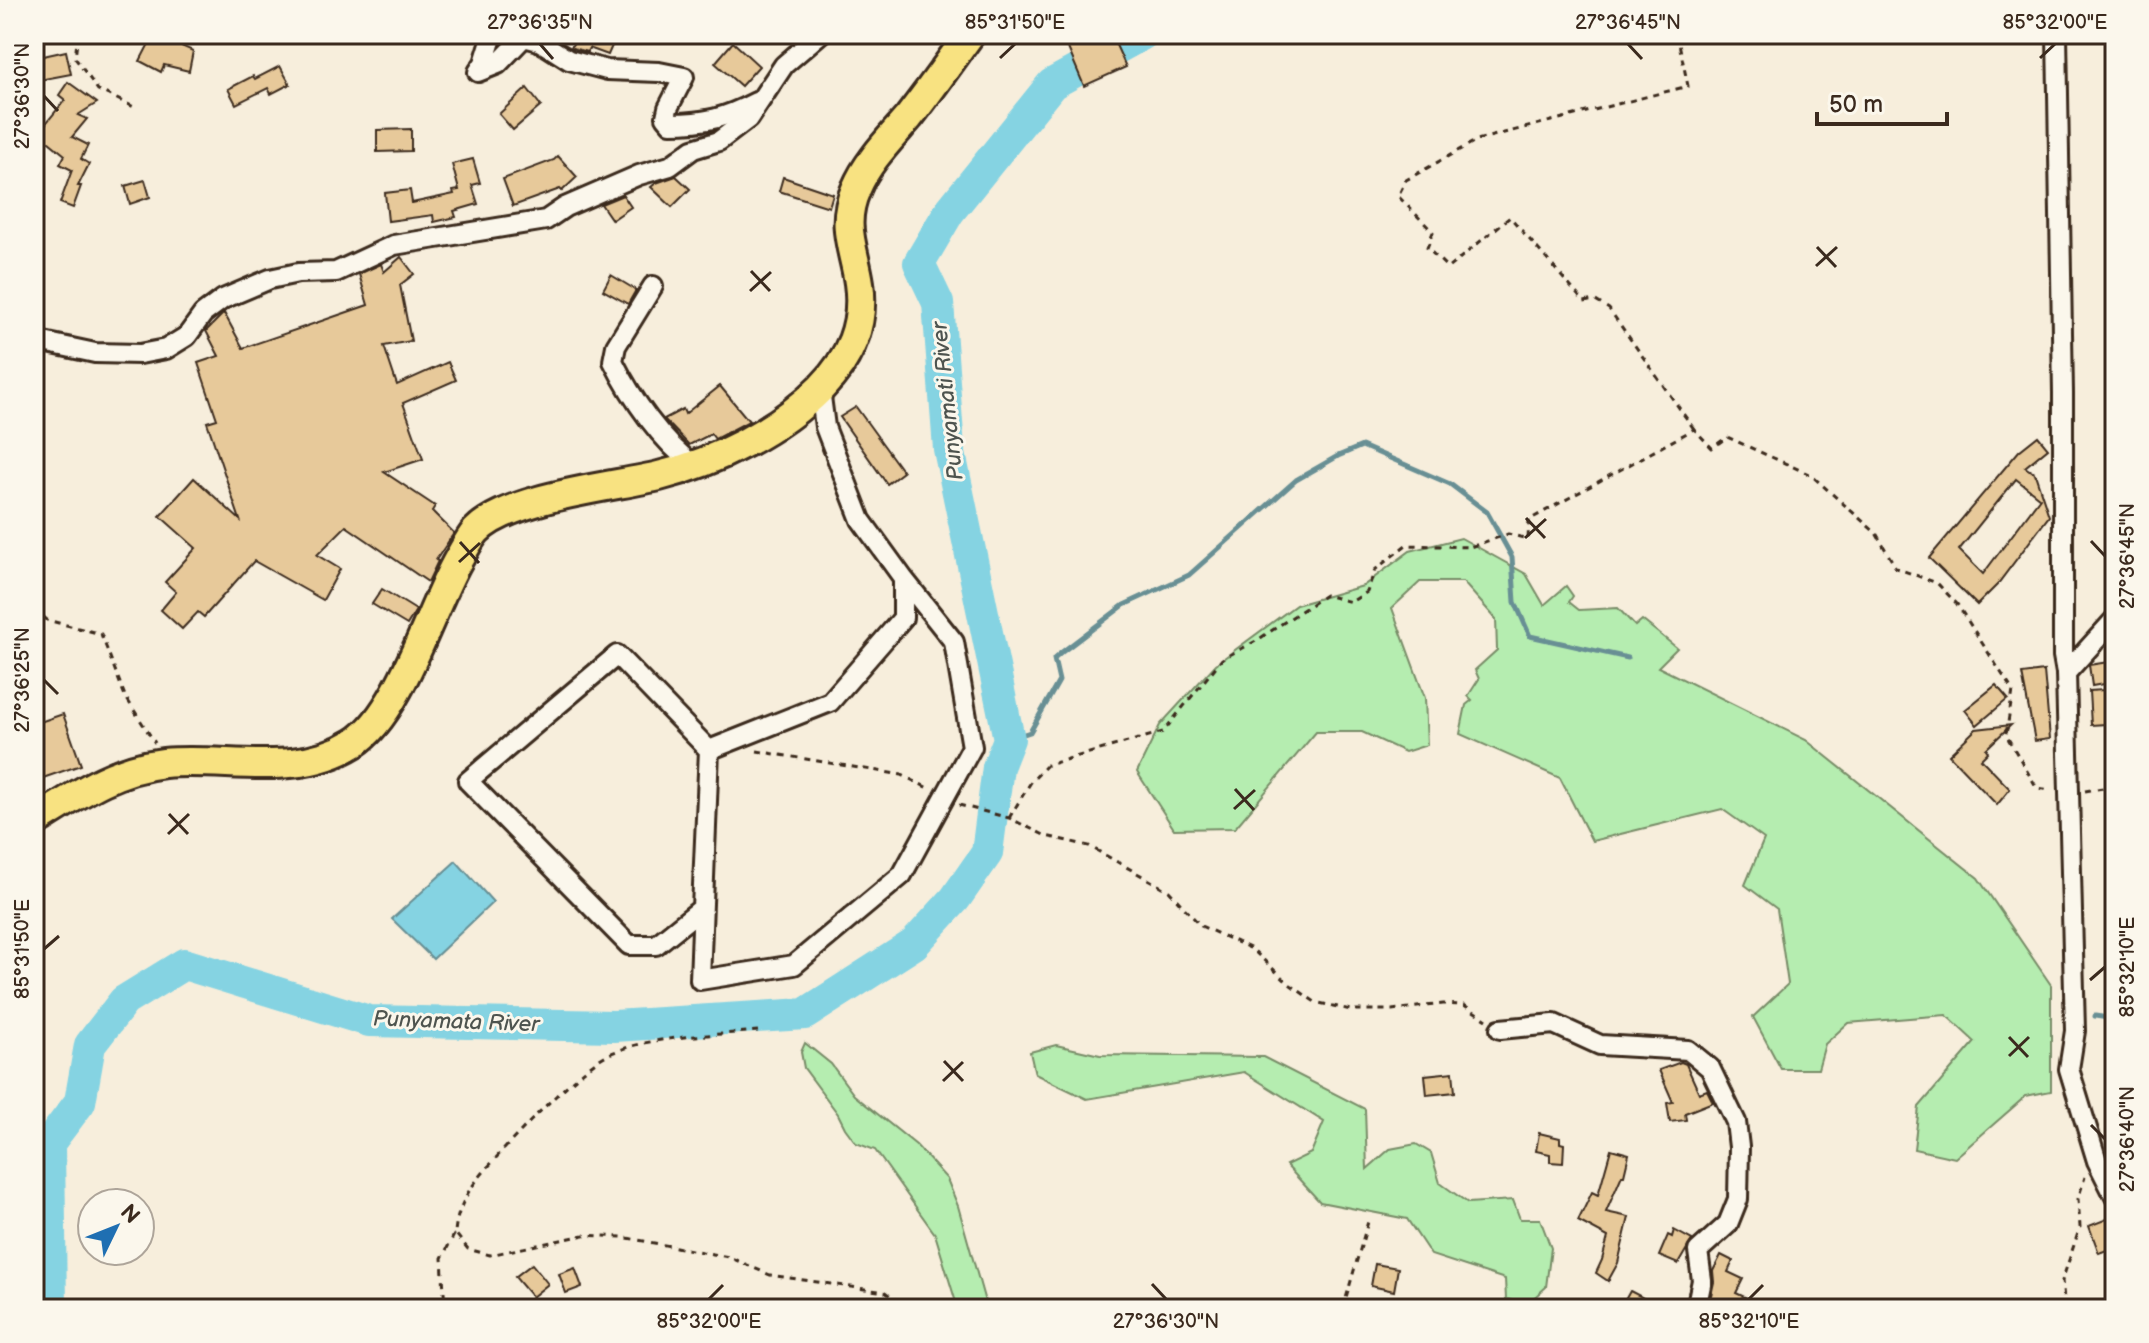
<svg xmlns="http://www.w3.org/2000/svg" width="2149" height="1343" font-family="'Balsamiq Sans',sans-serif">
	<rect width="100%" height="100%" fill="#f7eedc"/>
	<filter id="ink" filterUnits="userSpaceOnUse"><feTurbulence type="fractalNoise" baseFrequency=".0125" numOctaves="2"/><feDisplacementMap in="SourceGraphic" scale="16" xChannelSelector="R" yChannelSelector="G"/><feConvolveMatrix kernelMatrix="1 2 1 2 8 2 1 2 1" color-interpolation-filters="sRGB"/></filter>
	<g filter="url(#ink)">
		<g fill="#b5edb0" stroke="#788c67" stroke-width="2">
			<polygon points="1461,538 1526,574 1544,605 1566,586 1573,596 1569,602 1579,610 1618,608 1635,626 1642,620 1677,648 1658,667 1806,740 1978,878 2051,985 2051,1091 2026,1096 1955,1158 1914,1149 1919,1107 1975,1042 1946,1015 1848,1023 1825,1044 1818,1069 1781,1069 1753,1017 1788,984 1777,909 1745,885 1764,839 1722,809 1592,841 1560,778 1460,734 1466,705 1472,700 1468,696 1479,679 1475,670 1497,650 1496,619 1463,582 1420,582 1392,608 1425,698 1427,745 1405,752 1362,732 1316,732 1235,828 1174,829 1137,772 1160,725 1216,664 1296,605 1363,586 1410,551"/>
			<polygon points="805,1043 831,1064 854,1095 916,1145 947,1179 958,1206 987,1309 958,1309 935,1234 875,1150 856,1143 845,1128 838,1114 804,1068 801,1052"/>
			<polygon points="1056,1045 1100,1055 1263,1057 1365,1109 1367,1169 1390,1149 1416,1144 1431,1153 1440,1183 1468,1203 1513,1200 1520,1219 1540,1219 1551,1248 1546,1287 1527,1304 1506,1299 1505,1279 1431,1255 1407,1219 1320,1202 1286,1165 1311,1153 1324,1122 1244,1072 1087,1099 1035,1074 1030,1052"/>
		</g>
		<polygon fill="#85d3e2" stroke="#678f94" stroke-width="2" points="456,861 493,902 433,959 392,919"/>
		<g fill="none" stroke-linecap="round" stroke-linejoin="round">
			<g stroke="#678f94" stroke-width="5">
				<polyline points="1009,739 1030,732 1059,681 1054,659 1062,652 1124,605 1189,575 1296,480 1338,456 1362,446 1450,484 1487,512 1512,557 1515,602 1530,636 1628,658"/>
				<polyline points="2095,1016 2115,1019"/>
			</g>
			<polyline stroke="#85d3e2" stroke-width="32" points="51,1309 49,1143 80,1102 90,1045 124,1001 184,964 369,1021 614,1026 805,1014 914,944 955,899 987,853 998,767 1009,739 949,449 938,303 919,263 949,212 1052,84 1143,34"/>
		</g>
		<g fill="#e7c99a" stroke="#3b2a1e" stroke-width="2" fill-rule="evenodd">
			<polygon points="154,34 193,51 189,71 164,65 161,72 140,61"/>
			<polygon points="556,34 596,34 614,41 608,55 589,48 587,52 576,49 571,47 574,42"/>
			<polygon points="1062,34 1111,34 1126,67 1084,86"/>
			<polygon points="733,42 759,66 741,86 715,63"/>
			<polygon points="66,51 71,74 34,81 34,58"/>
			<polygon points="280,66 290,84 271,94 268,88 236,104 228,89 253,76 255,79"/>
			<polygon points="68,82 97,103 78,115 87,119 72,137 88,145 81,159 89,164 78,186 81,186 73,208 60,203 72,170 60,164 65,155 38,133 65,100 59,95"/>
			<polygon points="527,88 541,106 513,130 499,114"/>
			<polygon points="411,129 411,151 377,152 377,130"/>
			<polygon points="558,156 577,177 562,191 560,189 513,206 503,179 554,160"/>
			<polygon points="473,159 480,183 472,185 478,204 454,211 456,217 434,222 433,215 388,221 385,193 410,190 412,203 454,194 453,191 459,190 452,164"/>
			<polygon points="676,176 690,189 672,207 651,187 656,183"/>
			<polygon points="783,177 833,194 829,207 779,191"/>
			<polygon points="145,180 150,197 130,204 125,186"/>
			<polygon points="623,195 631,207 612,220 601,204"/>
			<polygon points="401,257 414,274 400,285 411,341 384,346 397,385 448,362 456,380 403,403 423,459 384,472 435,506 432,511 454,533 436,560 438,561 428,582 346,526 317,555 340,569 323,600 254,561 204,617 198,612 182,629 161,610 176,592 165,582 196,548 160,516 194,478 240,520 207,422 217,419 198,363 219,356 206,331 224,313 243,348 368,305 359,274 381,264 384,272"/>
			<polygon points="611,275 636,290 628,304 603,290"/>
			<polygon points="720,386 749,421 715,439 711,434 689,445 664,419 683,409 685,414"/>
			<polygon points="856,407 903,472 887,484 840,417"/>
			<path d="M 2038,436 L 2048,448 L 2025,467 L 2035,474 L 2049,516 L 1997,585 L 1977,605 L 1929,558 L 2019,451 ZM 2016,479 L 2040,498 L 1983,574 L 1959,550 Z"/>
			<polygon points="382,589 416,610 407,625 372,604"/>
			<polygon points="2115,661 2115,682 2092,686 2089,665"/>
			<polygon points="2044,671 2050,739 2035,741 2022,674"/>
			<polygon points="1996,685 2008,699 1977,725 1965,710"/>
			<polygon points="2104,690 2106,724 2091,725 2089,691"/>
			<polygon points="63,714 81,765 34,781 34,724"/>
			<polygon points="2011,725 1986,749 1988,752 1981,759 2010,789 1997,805 1949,755 1976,729"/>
			<polygon points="1681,1062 1686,1064 1699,1093 1707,1090 1713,1102 1685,1113 1686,1120 1670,1122 1667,1103 1673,1102 1659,1070"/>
			<polygon points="1453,1072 1455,1092 1427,1095 1425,1075"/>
			<polygon points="1539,1133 1560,1138 1560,1143 1564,1144 1563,1163 1550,1162 1550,1154 1536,1151"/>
			<polygon points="1611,1149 1629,1154 1624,1175 1622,1175 1606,1212 1629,1217 1618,1263 1608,1281 1596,1273 1602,1260 1608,1237 1578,1221 1592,1192 1598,1195"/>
			<polygon points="2112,1217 2115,1225 2115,1247 2099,1253 2089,1226"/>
			<polygon points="1674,1230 1692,1240 1678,1264 1659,1256 1668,1235 1672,1237"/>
			<polygon points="1721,1255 1733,1261 1728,1272 1743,1279 1736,1293 1749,1299 1744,1309 1708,1309 1714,1282 1713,1271"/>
			<polygon points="532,1264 548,1284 532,1297 515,1277"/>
			<polygon points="1375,1264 1398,1268 1394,1291 1371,1286"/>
			<polygon points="575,1268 582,1287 566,1293 559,1274"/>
			<polygon points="1630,1291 1640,1296 1661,1309 1620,1309"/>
		</g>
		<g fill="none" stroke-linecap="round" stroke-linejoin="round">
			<defs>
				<g id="street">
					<path d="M 493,34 L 484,63 L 478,72 L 498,64 L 524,37 L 539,41 L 569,60 L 607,70 L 659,72 L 684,77 L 668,108 L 666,117 L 671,123 C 706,123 725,118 756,102"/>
					<polyline points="2057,34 2063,393 2063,656 2066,673 2075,1031 2069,1069 2097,1161 2115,1197"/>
					<path d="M 653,286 L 616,346 L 613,361 C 632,399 661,441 695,466"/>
					<polyline points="34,340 95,353 140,354 166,349 187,336 203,314 223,299 270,279 298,273 336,272 394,245 546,220 565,207 639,175 670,166 693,149 719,141 748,119 784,65 820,34"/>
					<polyline points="820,389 825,427 861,520 903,578 903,618 830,702 709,750 617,655 468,781 629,945 656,945 702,908 709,750 700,980 794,965 902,875 972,747 954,642 903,578"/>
					<polyline points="2066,673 2115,619"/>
					<polyline points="1500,1029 1554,1024 1600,1045 1688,1050 1710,1068 1736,1122 1739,1147 1738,1199 1728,1224 1698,1251 1702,1280 1696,1309"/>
				</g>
				<path id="primary" d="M 34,822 C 77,795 112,769 164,763 C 227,757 296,779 354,743 C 400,714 430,609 458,560 C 464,550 469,539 476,531 C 509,497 612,487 659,476 C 716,462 779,430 821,388 C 850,358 865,325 859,283 C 854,249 840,225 856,189 C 867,162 890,139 909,117 C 930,90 950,62 970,34"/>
			</defs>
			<use href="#street" stroke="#3b2a1e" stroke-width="24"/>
			<use href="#primary" stroke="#3b2a1e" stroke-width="34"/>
			<g stroke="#3b2a1e" stroke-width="3" stroke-dasharray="6 6" stroke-linecap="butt">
				<polyline points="78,34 75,58 98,90 138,109"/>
				<polyline points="1677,34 1688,86 1477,140 1406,180 1398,196 1433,232 1427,248 1448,268 1510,217 1584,302 1594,300 1609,309 1694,429"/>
				<polyline points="34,609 47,620 101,634 125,696 155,743"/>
				<polyline points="757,751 902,775 928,788"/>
				<polyline points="2085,791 2115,786"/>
				<polyline points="959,805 1009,818 1046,836 1089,846 1169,891 1201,926 1252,949 1288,983 1315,1002 1351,1010 1392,1010 1443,1004 1464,1005 1487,1020"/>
				<polyline points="1009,818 1031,782 1047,765 1163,732 1222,659 1256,641 1325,595 1351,602 1367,592 1375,570 1406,545 1470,547 1508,534 1528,539 1529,520 1694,429 1712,448 1727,437 1811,475 1876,533 1896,568 1937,583 1957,604 2013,691 2006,735 2037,788 2050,790"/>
				<path d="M 758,1031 C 709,1036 652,1035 607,1055 C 578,1068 491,1160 471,1188 C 462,1202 456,1217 455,1233 L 468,1249 L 490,1255 L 584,1235 L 622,1237 L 729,1257 L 770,1275 L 885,1292 L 900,1303 L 904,1309"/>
				<polyline points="445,1309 442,1258 455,1233"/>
				<polyline points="1343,1309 1369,1218"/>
				<polyline points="2065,1309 2062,1281 2080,1227 2078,1199 2085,1177"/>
			</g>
			<use href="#street" stroke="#fbf7ec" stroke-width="18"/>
			<use href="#primary" stroke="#f8e281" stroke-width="28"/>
		</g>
	</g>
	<path fill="none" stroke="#3b2a1e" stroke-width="3" d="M 540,44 L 553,59M 1628,44 L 1642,59M 1000,58 L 1015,44M 2040,58 L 2055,44M 44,96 L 58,111M 1817,247 L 1836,267M 1816,266 L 1837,247M 751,271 L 770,291M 750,291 L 771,272M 1526,518 L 1545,538M 1525,538 L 1546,519M 2091,541 L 2105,556M 460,542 L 479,563M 459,562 L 480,543M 44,680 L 58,694M 1235,789 L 1254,810M 1234,809 L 1255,790M 169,814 L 188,834M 168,834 L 189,814M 44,949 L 59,936M 2090,980 L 2105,967M 2009,1037 L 2028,1057M 2009,1056 L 2029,1037M 944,1061 L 963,1081M 943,1081 L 963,1062M 2091,1125 L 2105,1139M 1152,1284 L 1166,1299M 709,1299 L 723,1285M 1749,1299 L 1763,1285"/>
	<g text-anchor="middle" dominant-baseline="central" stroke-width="6" stroke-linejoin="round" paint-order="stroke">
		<g font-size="22" font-style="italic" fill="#4e544f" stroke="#fbf7ec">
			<text transform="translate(948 401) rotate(-96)">Punyamati River</text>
			<text transform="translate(456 1022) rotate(2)">Punyamata River</text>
		</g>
	</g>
	<rect width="2149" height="1343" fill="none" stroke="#fbf7ec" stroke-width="88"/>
	<g transform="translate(116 1227) rotate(47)"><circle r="38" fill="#fbf7ec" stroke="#aea59a" stroke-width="2"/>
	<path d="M0-6L14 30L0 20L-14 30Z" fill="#1f6fb2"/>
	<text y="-12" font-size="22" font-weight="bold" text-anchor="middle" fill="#3b2a1e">N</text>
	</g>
	<path d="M1817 112v12h130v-12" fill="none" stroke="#3b2a1e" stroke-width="4"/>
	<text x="1829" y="112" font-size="24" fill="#3b2a1e" stroke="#fbf7ec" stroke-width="6" paint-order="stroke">50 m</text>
	<rect x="44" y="44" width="2061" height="1255" fill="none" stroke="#3b2a1e" stroke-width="3"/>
	<g font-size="20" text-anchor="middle" fill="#3b2a1e">
		<text x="540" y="29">27°36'35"N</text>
		<text x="1015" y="29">85°31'50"E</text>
		<text x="1628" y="29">27°36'45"N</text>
		<text x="2055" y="29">85°32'00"E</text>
		<text transform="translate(22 96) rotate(-90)" y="7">27°36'30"N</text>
		<text transform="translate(2127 556) rotate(-90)" y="7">27°36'45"N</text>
		<text transform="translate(22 680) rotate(-90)" y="7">27°36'25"N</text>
		<text transform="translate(22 949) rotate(-90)" y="7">85°31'50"E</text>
		<text transform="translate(2127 967) rotate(-90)" y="7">85°32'10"E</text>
		<text transform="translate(2127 1139) rotate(-90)" y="7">27°36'40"N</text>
		<text x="709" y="1328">85°32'00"E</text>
		<text x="1166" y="1328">27°36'30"N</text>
		<text x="1749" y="1328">85°32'10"E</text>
	</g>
</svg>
